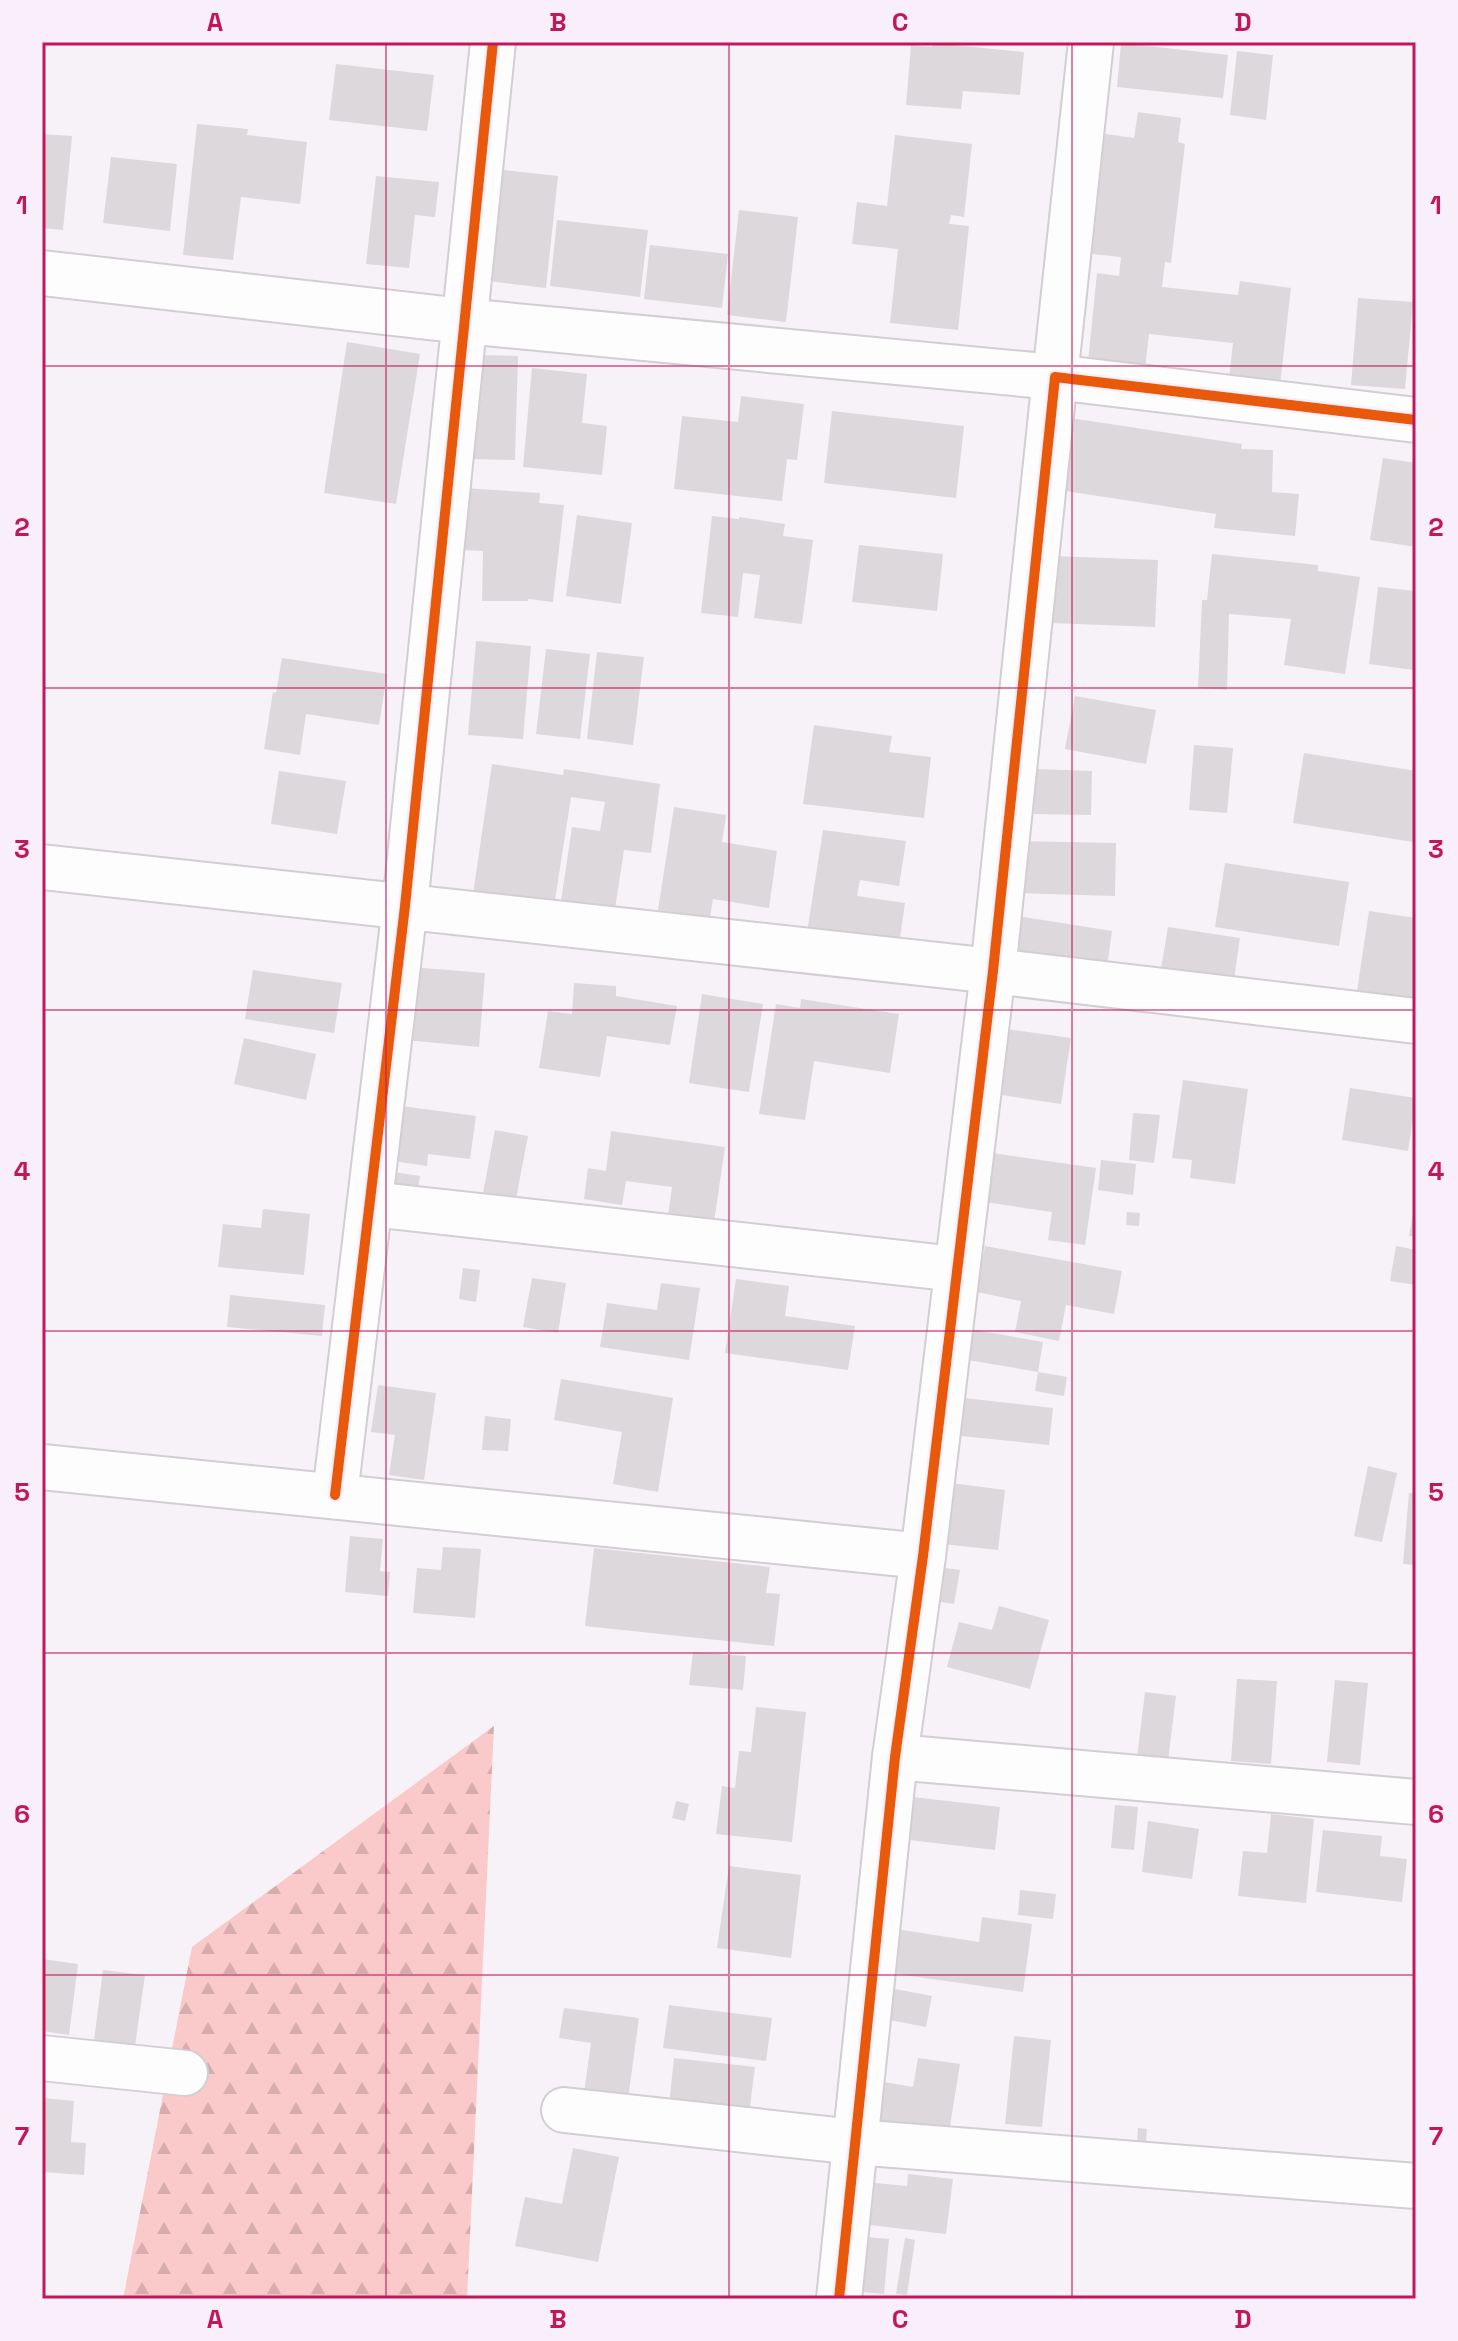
<svg xmlns="http://www.w3.org/2000/svg" width="1458" height="2341" font-family="'Space Grotesk',sans-serif">
	<defs>
		<pattern id="forest-firs" width="22" height="20" patternUnits="userSpaceOnUse" patternTransform="scale(2)"><rect width="22" height="20" fill="#fac9c9"/><path d="M5 1l3.5 6h-7zM16 11l3.5 6h-7z" fill="#d6acac"/></pattern>
	</defs>
	<rect width="100%" height="100%" fill="#f7f2f8"/>
	<polygon fill="url(#forest-firs)" points="494,1726 467,2299 123,2299 192,1947"/>
	<g fill="#ddd8db">
		<polygon points="933,43 1024,52 1020,95 963,91 961,109 906,105 911,45 932,47"/>
		<polygon points="1121,43 1228,55 1223,98 1117,87"/>
		<polygon points="1237,51 1273,55 1266,120 1230,115"/>
		<polygon points="336,64 434,75 427,131 329,120"/>
		<polygon points="1138,112 1181,118 1178,142 1185,144 1171,263 1165,262 1162,287 1238,295 1240,281 1291,288 1279,394 1228,387 1233,343 1149,334 1145,369 1088,362 1097,273 1119,276 1121,257 1092,254 1105,134 1134,138"/>
		<polygon points="197,124 248,129 247,135 307,142 300,204 241,197 233,260 183,255"/>
		<polygon points="42,134 72,136 63,230 42,228"/>
		<polygon points="895,135 972,144 964,217 951,215 949,224 969,226 958,330 890,323 898,249 852,244 857,202 887,206"/>
		<polygon points="111,157 177,164 170,231 103,223"/>
		<polygon points="493,169 558,176 546,288 480,280"/>
		<polygon points="376,176 439,182 435,217 415,215 409,268 366,264"/>
		<polygon points="739,210 798,217 786,322 727,315"/>
		<polygon points="557,220 648,230 640,297 550,286"/>
		<polygon points="650,245 728,254 722,308 644,299"/>
		<polygon points="1358,298 1413,302 1405,389 1351,385"/>
		<polygon points="347,342 420,354 396,504 324,493"/>
		<polygon points="474,355 518,356 515,460 471,459"/>
		<polygon points="532,368 587,374 582,423 607,426 602,475 523,467"/>
		<polygon points="741,396 804,404 797,460 787,459 782,501 674,489 682,416 738,422"/>
		<polygon points="832,411 964,426 956,498 824,483"/>
		<polygon points="1057,416 1242,444 1241,449 1273,450 1272,492 1299,494 1295,536 1214,528 1216,514 1046,488"/>
		<polygon points="1383,458 1416,463 1416,547 1370,540"/>
		<polygon points="464,488 540,493 539,503 564,505 553,602 528,599 528,601 482,601 483,551 461,550"/>
		<polygon points="577,515 632,523 621,604 566,596"/>
		<polygon points="712,516 739,519 739,517 785,524 783,536 813,540 802,624 754,618 760,575 743,573 738,617 701,613"/>
		<polygon points="859,545 943,554 937,611 852,602"/>
		<polygon points="1212,554 1318,565 1318,571 1360,577 1345,674 1284,665 1291,619 1229,614 1227,690 1198,688 1202,600 1207,600"/>
		<polygon points="1054,556 1158,560 1155,627 1051,623"/>
		<polygon points="1378,587 1416,591 1414,670 1369,664"/>
		<polygon points="476,641 531,646 523,739 468,735"/>
		<polygon points="546,649 590,654 580,739 536,734"/>
		<polygon points="597,652 644,657 633,745 587,739"/>
		<polygon points="282,658 387,674 379,725 306,714 300,755 264,749 273,692 276,693"/>
		<polygon points="1075,696 1156,710 1146,764 1065,749"/>
		<polygon points="814,725 892,736 889,752 931,757 924,818 803,804"/>
		<polygon points="1194,745 1233,748 1227,813 1189,810"/>
		<polygon points="1304,753 1416,771 1416,818 1413,842 1293,823"/>
		<polygon points="492,764 563,775 564,769 660,784 651,853 624,850 615,909 561,901 572,827 600,831 605,802 571,797 553,913 472,901"/>
		<polygon points="1035,769 1092,771 1091,815 1034,814"/>
		<polygon points="279,771 346,781 337,834 271,824"/>
		<polygon points="674,807 726,815 722,842 777,851 769,908 713,899 710,917 658,910"/>
		<polygon points="823,830 906,841 899,886 860,880 857,896 905,903 899,945 806,939"/>
		<polygon points="1014,841 1116,843 1115,896 1012,893"/>
		<polygon points="1225,863 1349,882 1339,946 1215,927"/>
		<polygon points="1369,911 1416,918 1416,1000 1357,991"/>
		<polygon points="1011,915 1112,931 1105,982 1003,966"/>
		<polygon points="1168,927 1240,938 1232,993 1159,981"/>
		<polygon points="411,967 485,973 479,1047 405,1040"/>
		<polygon points="253,970 342,983 334,1033 245,1019"/>
		<polygon points="574,983 616,986 616,996 677,1006 670,1045 607,1036 600,1077 539,1068 548,1011 572,1014"/>
		<polygon points="702,994 763,1004 749,1092 689,1083"/>
		<polygon points="801,999 899,1014 890,1073 814,1061 805,1120 759,1114 776,1004 800,1008"/>
		<polygon points="1000,1028 1071,1038 1061,1104 989,1093"/>
		<polygon points="244,1038 316,1054 306,1100 234,1084"/>
		<polygon points="1183,1080 1248,1089 1235,1184 1190,1178 1192,1160 1172,1158"/>
		<polygon points="1350,1088 1416,1098 1408,1151 1342,1140"/>
		<polygon points="394,1105 476,1116 470,1159 428,1154 427,1166 386,1160"/>
		<polygon points="1133,1113 1160,1115 1154,1163 1129,1160"/>
		<polygon points="495,1130 528,1136 516,1199 483,1193"/>
		<polygon points="611,1131 725,1147 714,1222 668,1216 672,1187 626,1181 622,1205 584,1199 588,1168 606,1171"/>
		<polygon points="992,1153 1096,1168 1085,1245 1048,1240 1052,1212 985,1202"/>
		<polygon points="1101,1160 1136,1164 1133,1195 1098,1190"/>
		<polygon points="387,1171 420,1176 417,1198 384,1193"/>
		<polygon points="1414,1207 1416,1207 1416,1237 1409,1236"/>
		<polygon points="263,1209 310,1214 304,1275 218,1267 223,1224 261,1228"/>
		<polygon points="1127,1212 1140,1213 1139,1226 1126,1225"/>
		<polygon points="985,1246 1122,1271 1114,1314 1066,1305 1059,1341 1015,1332 1021,1301 976,1292"/>
		<polygon points="1396,1246 1416,1250 1416,1285 1390,1281"/>
		<polygon points="463,1268 480,1270 476,1302 459,1299"/>
		<polygon points="532,1278 566,1283 558,1333 523,1327"/>
		<polygon points="736,1279 789,1286 785,1316 855,1326 848,1370 725,1353"/>
		<polygon points="661,1283 700,1288 689,1360 600,1347 607,1303 657,1310"/>
		<polygon points="230,1295 325,1305 322,1336 227,1327"/>
		<polygon points="954,1326 1043,1342 1038,1372 950,1357"/>
		<polygon points="1038,1372 1067,1377 1064,1396 1035,1391"/>
		<polygon points="561,1379 673,1398 658,1492 613,1484 622,1432 554,1420"/>
		<polygon points="378,1385 436,1393 424,1480 389,1475 395,1435 371,1432"/>
		<polygon points="955,1397 1053,1408 1049,1445 951,1435"/>
		<polygon points="485,1416 511,1419 508,1451 482,1450"/>
		<polygon points="1368,1466 1397,1473 1382,1542 1354,1536"/>
		<polygon points="951,1483 1005,1490 998,1550 943,1544"/>
		<polygon points="1409,1493 1416,1493 1416,1565 1403,1564"/>
		<polygon points="350,1536 383,1539 380,1571 390,1572 388,1596 345,1592"/>
		<polygon points="443,1547 481,1549 475,1618 413,1613 417,1568 441,1570"/>
		<polygon points="594,1548 770,1567 766,1593 780,1594 774,1646 585,1626"/>
		<polygon points="925,1565 960,1570 954,1604 920,1599"/>
		<polygon points="999,1606 1049,1620 1030,1689 947,1667 959,1622 992,1630"/>
		<polygon points="693,1652 746,1656 743,1690 689,1685"/>
		<polygon points="1237,1679 1277,1681 1271,1764 1231,1761"/>
		<polygon points="1335,1680 1368,1683 1360,1765 1327,1762"/>
		<polygon points="1145,1692 1176,1696 1167,1769 1136,1766"/>
		<polygon points="756,1707 806,1712 792,1842 716,1834 722,1786 735,1788 739,1751 751,1752"/>
		<polygon points="913,1797 1000,1807 995,1850 909,1840"/>
		<polygon points="676,1801 689,1804 685,1821 672,1818"/>
		<polygon points="1115,1805 1138,1807 1134,1850 1111,1848"/>
		<polygon points="1271,1814 1314,1819 1306,1903 1238,1896 1243,1851 1267,1853"/>
		<polygon points="1148,1821 1199,1829 1192,1879 1142,1872"/>
		<polygon points="1323,1830 1382,1836 1380,1856 1407,1859 1402,1902 1316,1892"/>
		<polygon points="729,1866 801,1875 791,1958 717,1948"/>
		<polygon points="1020,1890 1056,1894 1053,1919 1018,1915"/>
		<polygon points="982,1917 1032,1924 1023,1992 890,1973 896,1929 979,1942"/>
		<polygon points="42,1959 78,1964 69,2035 42,2031"/>
		<polygon points="103,1970 145,1975 135,2046 94,2041"/>
		<polygon points="890,1988 932,1996 926,2027 884,2019"/>
		<polygon points="669,2005 772,2018 766,2061 663,2048"/>
		<polygon points="564,2008 639,2018 628,2099 584,2093 591,2043 559,2038"/>
		<polygon points="1014,2036 1051,2040 1042,2127 1005,2124"/>
		<polygon points="674,2058 755,2067 749,2114 669,2105"/>
		<polygon points="918,2058 960,2064 948,2138 871,2127 878,2081 913,2087"/>
		<polygon points="43,2098 74,2101 71,2142 86,2143 84,2175 42,2172"/>
		<polygon points="1138,2128 1147,2129 1145,2158 1136,2157"/>
		<polygon points="573,2148 619,2157 598,2262 515,2246 525,2197 562,2204"/>
		<polygon points="908,2174 953,2179 946,2234 870,2225 875,2183 907,2186"/>
		<polygon points="866,2237 889,2239 884,2294 861,2292"/>
		<polygon points="905,2238 915,2240 907,2295 896,2294"/>
	</g>
	<g fill="none" stroke-linecap="round" stroke-linejoin="round">
		<defs>
			<g id="minor">
				<polyline points="42,273 463,321 1055,377 1091,42"/>
				<polyline points="42,867 993,971 1416,1021"/>
				<polyline points="371,1204 956,1269"/>
				<polyline points="42,1467 923,1556"/>
				<polyline points="335,1495 405,906 493,42"/>
				<polyline points="895,1757 1416,1802"/>
				<polyline points="42,2058 185,2073"/>
				<polyline points="564,2110 855,2142 1416,2186"/>
				<polyline points="839,2299 895,1757 923,1556 993,971 1055,377 1416,420"/>
			</g>
		</defs>
		<use href="#minor" stroke="#d2ced3" stroke-width="48"/>
		<use href="#minor" stroke="#fefdfe" stroke-width="44"/>
		<defs>
			<g id="cycleway">
				<polyline points="335,1495 405,906 493,42"/>
				<polyline points="839,2299 895,1757 923,1556 993,971 1055,377 1416,420"/>
			</g>
		</defs>
		<use href="#cycleway" stroke="#f8effb" stroke-width="15"/>
		<use href="#cycleway" stroke="#e8590c" stroke-width="10"/>
	</g>
	<path fill="none" stroke="#c2185b" stroke-width="2" stroke-opacity="0.55" d="M 386,42 L 386,2299M 729,42 L 729,2299M 1072,42 L 1072,2299M 42,366 L 1416,366M 42,688 L 1416,688M 42,1010 L 1416,1010M 42,1331 L 1416,1331M 42,1653 L 1416,1653M 42,1975 L 1416,1975"/>
	<rect width="1458" height="2341" fill="none" stroke="#f8effb" stroke-width="88"/>
	<rect x="44" y="44" width="1370" height="2253" fill="none" stroke="#c2185b" stroke-width="3"/>
	<g font-size="26" text-anchor="middle" font-weight="bold" fill="#c2185b">
		<text x="215" y="31">A</text>
		<text x="558" y="31">B</text>
		<text x="900" y="31">C</text>
		<text x="1243" y="31">D</text>
		<text x="22" y="214">1</text>
		<text x="1436" y="214">1</text>
		<text x="22" y="536">2</text>
		<text x="1436" y="536">2</text>
		<text x="22" y="858">3</text>
		<text x="1436" y="858">3</text>
		<text x="22" y="1180">4</text>
		<text x="1436" y="1180">4</text>
		<text x="22" y="1501">5</text>
		<text x="1436" y="1501">5</text>
		<text x="22" y="1823">6</text>
		<text x="1436" y="1823">6</text>
		<text x="22" y="2145">7</text>
		<text x="1436" y="2145">7</text>
		<text x="215" y="2328">A</text>
		<text x="558" y="2328">B</text>
		<text x="900" y="2328">C</text>
		<text x="1243" y="2328">D</text>
	</g>
</svg>
